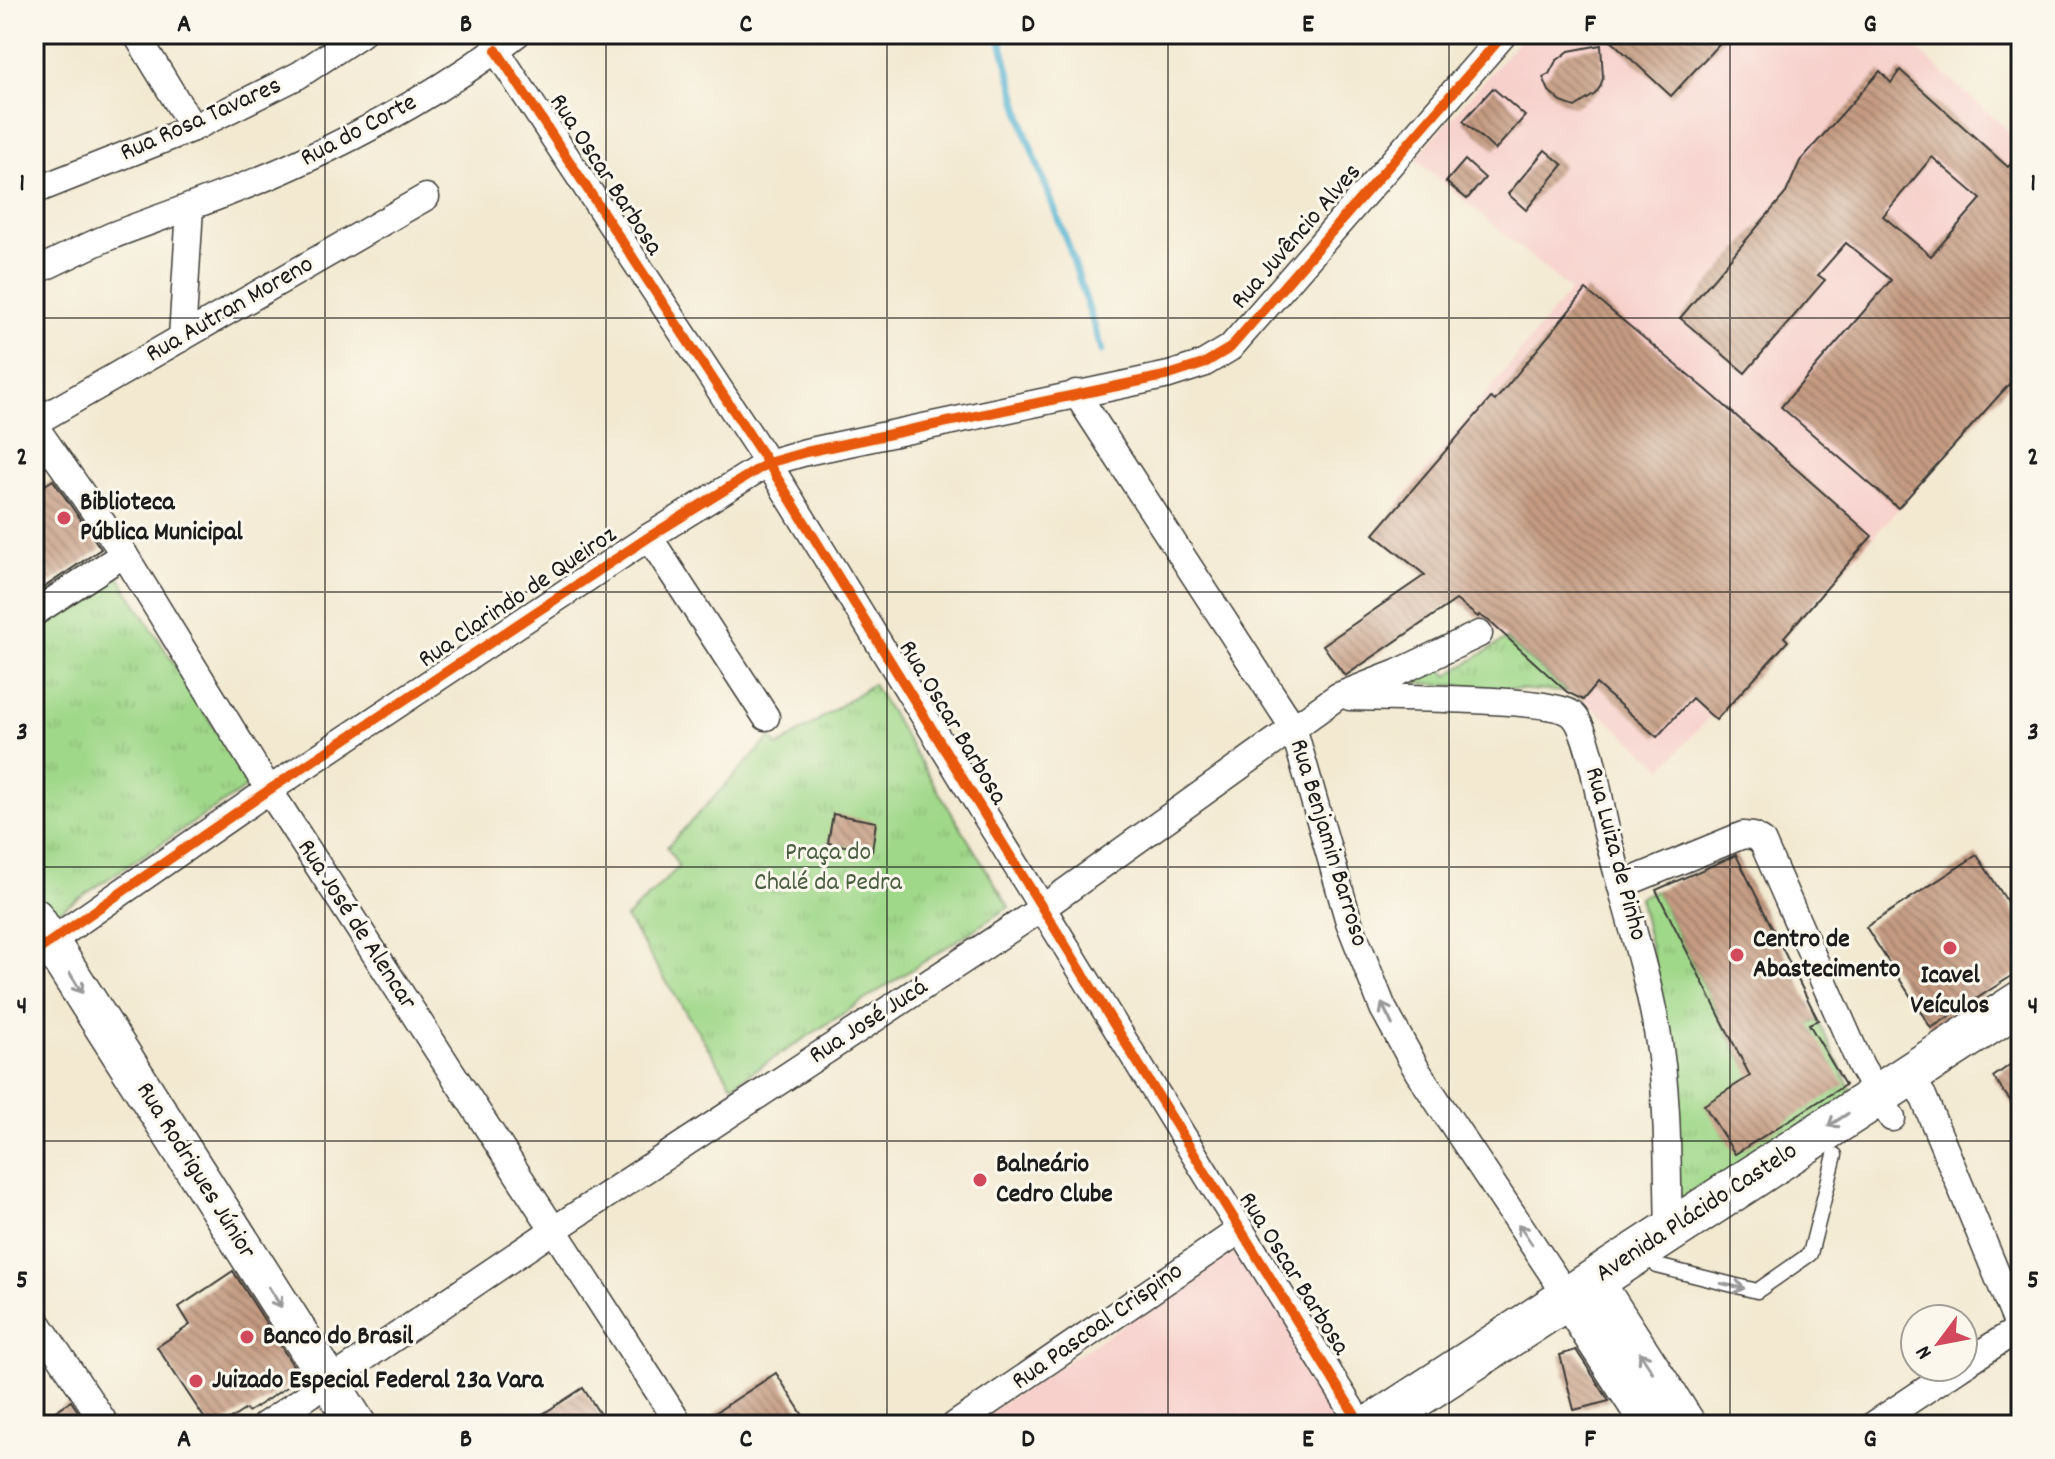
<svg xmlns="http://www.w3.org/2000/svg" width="2055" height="1459" font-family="Dekko,sans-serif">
	<defs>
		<pattern id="park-tufts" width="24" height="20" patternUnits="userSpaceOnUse" patternTransform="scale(2)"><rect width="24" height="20" fill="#a0d88a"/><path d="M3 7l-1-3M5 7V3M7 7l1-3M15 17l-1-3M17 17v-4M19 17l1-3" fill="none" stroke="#89b976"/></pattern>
		<pattern id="building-back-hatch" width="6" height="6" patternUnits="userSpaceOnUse" patternTransform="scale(2)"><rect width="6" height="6" fill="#c59b82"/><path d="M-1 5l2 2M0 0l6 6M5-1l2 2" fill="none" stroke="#9f7e6a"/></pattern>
	</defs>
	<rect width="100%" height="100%" fill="#fbf7ec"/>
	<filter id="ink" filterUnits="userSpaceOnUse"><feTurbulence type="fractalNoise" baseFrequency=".0125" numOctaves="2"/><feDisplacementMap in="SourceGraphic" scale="16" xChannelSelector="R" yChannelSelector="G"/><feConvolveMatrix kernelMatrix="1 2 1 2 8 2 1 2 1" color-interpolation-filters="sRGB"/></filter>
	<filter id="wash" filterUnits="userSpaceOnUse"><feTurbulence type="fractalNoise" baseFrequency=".006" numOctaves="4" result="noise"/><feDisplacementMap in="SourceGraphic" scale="32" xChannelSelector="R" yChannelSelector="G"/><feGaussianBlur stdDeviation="1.8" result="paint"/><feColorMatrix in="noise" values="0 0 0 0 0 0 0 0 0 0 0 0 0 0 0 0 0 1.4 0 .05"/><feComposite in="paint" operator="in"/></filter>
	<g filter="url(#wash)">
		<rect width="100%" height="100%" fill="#f3e9d1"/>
		<g fill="#f7d0cc">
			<polygon points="1525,34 1900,34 2021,142 2021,371 1784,637 1788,641 1716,720 1710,716 1663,768 1584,700 1567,692 1506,639 1374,534 1570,290 1415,159"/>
			<polygon points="1239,1250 1346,1412 1326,1425 969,1425"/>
		</g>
		<g fill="url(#park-tufts)" stroke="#5e7a53" stroke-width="2">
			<polygon points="118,575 250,785 47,919 34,899 34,630"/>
			<polygon points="1506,639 1567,692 1414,683 1439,665 1447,676"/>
			<polygon points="873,684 1009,907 732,1085 626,918 679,867 667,847 771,737 778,747"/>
			<polygon points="1656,890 1740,1057 1818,1020 1854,1097 1687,1206 1673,1185 1659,982 1639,897"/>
		</g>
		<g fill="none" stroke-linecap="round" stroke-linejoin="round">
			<polyline stroke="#54b3d2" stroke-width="7" points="999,34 1027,137 1070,250 1102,351"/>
		</g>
		<g id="blocks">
			<g fill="url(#building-back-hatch)" fill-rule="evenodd">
				<polygon points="1604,34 1728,34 1671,96"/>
				<polygon points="1601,45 1603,78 1600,87 1595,94 1575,107 1561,102 1549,91 1543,77 1549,74 1556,61 1569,51"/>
				<path d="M 1900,70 L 2008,167 L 2021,153 L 2021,371 L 1898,508 L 1781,407 L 1891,280 L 1846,243 L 1818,275 L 1825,280 L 1745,373 L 1680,318 L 1786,193 L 1800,161 L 1880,71 L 1891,83 ZM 1932,157 L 1981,199 L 1931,256 L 1883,216 Z"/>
				<polygon points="1493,88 1525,116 1495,150 1463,121"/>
				<polygon points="1545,150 1563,165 1526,210 1508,194"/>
				<polygon points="1465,160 1485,178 1467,199 1446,182"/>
				<polygon points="1586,290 1708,391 1872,536 1784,637 1788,641 1716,720 1692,698 1657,737 1596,684 1583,700 1567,692 1489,621 1479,615 1478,617 1456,600 1345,676 1323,645 1425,575 1374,534 1491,398 1495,401"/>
				<polygon points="53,480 101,549 34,594 34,492"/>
				<polygon points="833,814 876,822 872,851 828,843"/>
				<polygon points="1736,855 1818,1020 1809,1024 1845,1085 1735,1154 1704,1105 1750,1076 1656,890"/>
				<polygon points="1977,855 2021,923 2021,970 1931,1028 1866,927"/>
				<polygon points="2021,1057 2021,1115 1993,1077"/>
				<polygon points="233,1271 301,1378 248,1412 246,1409 221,1425 209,1425 157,1347 190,1325 179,1307"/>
				<polygon points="1576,1350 1608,1399 1609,1401 1574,1410 1560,1355"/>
				<polygon points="776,1373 809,1425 723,1425 715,1413"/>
				<polygon points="583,1388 607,1425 526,1425"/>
				<polygon points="71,1401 87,1425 34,1425"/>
			</g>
		</g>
	</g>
	<g filter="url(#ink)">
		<use href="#blocks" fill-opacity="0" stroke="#3c3b37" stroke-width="2"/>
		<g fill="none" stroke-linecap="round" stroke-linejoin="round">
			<defs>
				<polyline id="service" points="1657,1266 1757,1291 1810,1254 1835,1155"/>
				<g id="minor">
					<polyline points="136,34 193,128"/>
					<polyline points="496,50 768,463 1361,1425"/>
					<polyline points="34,191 193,128 299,75 361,34"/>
					<path d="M 34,272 C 60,260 85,247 111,236 C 171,213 233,193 292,166 C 371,130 448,87 517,34"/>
					<polyline points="182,338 190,208"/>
					<polyline points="1076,393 1293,727 1349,922 1383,1008 1418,1072 1569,1299"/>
					<polyline points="34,423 426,197"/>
					<polyline points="34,425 124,554 269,790 680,1425"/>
					<polyline points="649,537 766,717"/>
					<polyline points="34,613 124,554"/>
					<path d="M 1350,697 C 1385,698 1553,697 1573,715 C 1590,732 1599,800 1605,825 C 1621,894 1645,961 1657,1031 C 1669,1097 1667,1165 1669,1231"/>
					<polyline points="1621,885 1743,835 1753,836 1762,841 1861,1066 1892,1118"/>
					<polyline points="34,953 269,790 649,537 768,463 806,452 1169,375 1203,364 1230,348 1504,34"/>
					<polyline points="1909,1075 1923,1096 2019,1328"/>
					<polyline points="34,1317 106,1425"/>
					<polyline points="1963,1365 2021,1327"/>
					<polyline points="265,1425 552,1231 1041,909 1338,696 1397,673 1479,634"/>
					<polyline points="955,1425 1240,1230"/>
					<polyline points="1873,1425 1960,1367"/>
				</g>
				<g id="secondary">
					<polyline points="34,917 357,1425"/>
					<polyline points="1594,1281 1687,1425"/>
					<polyline points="1569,1299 1651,1425"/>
				</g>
				<polyline id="primary" points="1373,1425 2021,1002"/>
			</defs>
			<use href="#service" stroke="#3c3b37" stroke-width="17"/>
			<use href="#minor" stroke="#3c3b37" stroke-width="29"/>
			<use href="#secondary" stroke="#3c3b37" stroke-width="41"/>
			<use href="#primary" stroke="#3c3b37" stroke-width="45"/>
			<use href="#service" stroke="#fff" stroke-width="14"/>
			<use href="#minor" stroke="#fff" stroke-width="26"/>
			<use href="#secondary" stroke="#fff" stroke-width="38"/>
			<use href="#primary" stroke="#fff" stroke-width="42"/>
			<defs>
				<g id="cycleway">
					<polyline points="496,50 768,463 1361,1425"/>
					<polyline points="34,953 269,790 649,537 768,463 806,452 1169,375 1203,364 1230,348 1504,34"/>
				</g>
			</defs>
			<use href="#cycleway" stroke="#fbf7ec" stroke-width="15"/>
			<use href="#cycleway" stroke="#e8590c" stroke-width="10"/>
		</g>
		<defs><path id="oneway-shaft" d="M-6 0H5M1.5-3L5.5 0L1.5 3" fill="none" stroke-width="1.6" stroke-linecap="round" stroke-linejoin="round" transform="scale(2)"/></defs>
		<g stroke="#999">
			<use href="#oneway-shaft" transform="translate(76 983) rotate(58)"/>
			<use href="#oneway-shaft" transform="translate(1387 1014) rotate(-116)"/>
			<use href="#oneway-shaft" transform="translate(1838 1120) rotate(147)"/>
			<use href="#oneway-shaft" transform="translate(1525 1234) rotate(-124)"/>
			<use href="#oneway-shaft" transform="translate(1733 1286) rotate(12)"/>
			<use href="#oneway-shaft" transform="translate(275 1297) rotate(58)"/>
			<use href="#oneway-shaft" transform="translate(1646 1362) rotate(-123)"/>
		</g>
	</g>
	<path fill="none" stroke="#1c1c1c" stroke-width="2" stroke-opacity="0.55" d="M 325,34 L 325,1425M 606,34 L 606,1425M 887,34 L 887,1425M 1168,34 L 1168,1425M 1449,34 L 1449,1425M 1730,34 L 1730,1425M 34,318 L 2021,318M 34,592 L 2021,592M 34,867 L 2021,867M 34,1141 L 2021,1141"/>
	<g fill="#d1495b" stroke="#fbf7ec" stroke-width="3">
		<circle cx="64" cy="518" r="8"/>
		<circle cx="1950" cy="948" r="8"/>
		<circle cx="1737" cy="955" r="8"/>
		<circle cx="980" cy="1180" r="8"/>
		<circle cx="247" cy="1337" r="8"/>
		<circle cx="196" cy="1381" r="8"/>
	</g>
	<g text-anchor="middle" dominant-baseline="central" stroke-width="6" stroke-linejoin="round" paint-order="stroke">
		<g font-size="26" fill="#1c1c1c" stroke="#fbf7ec">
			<text transform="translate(201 120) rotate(-24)">Rua Rosa Tavares</text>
			<text transform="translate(359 131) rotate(-28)">Rua do Corte</text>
			<text transform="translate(605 175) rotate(57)">Rua Oscar Barbosa</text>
			<text transform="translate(1297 237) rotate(-49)">Rua Juvêncio Alves</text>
			<text transform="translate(230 310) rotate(-30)">Rua Autran Moreno</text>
			<text transform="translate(518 598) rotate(-34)">Rua Clarindo de Queiroz</text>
			<text transform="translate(952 723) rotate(59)">Rua Oscar Barbosa</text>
			<text transform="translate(1328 843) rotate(73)">Rua Benjamin Barroso</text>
			<text transform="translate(1615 854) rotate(75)">Rua Luiza de Pinho</text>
			<text transform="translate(356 925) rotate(57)">Rua José de Alencar</text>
			<text transform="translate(869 1022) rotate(-33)">Rua José Jucá</text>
			<text transform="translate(195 1171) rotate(58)">Rua Rodrigues Júnior</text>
			<text transform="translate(1697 1213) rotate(-33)">Avenida Plácido Castelo</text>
			<text transform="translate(1293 1274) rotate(58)">Rua Oscar Barbosa</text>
			<text transform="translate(1098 1327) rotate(-35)">Rua Pascoal Crispino</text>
		</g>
		<g font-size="26" font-weight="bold" fill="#1c1c1c" stroke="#fbf7ec" text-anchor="start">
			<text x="80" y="503">Biblioteca<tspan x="80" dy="30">Pública Municipal</tspan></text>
			<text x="1753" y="940">Centro de<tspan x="1753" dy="30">Abastecimento</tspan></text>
			<text x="1950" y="976" text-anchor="middle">Icavel<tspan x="1950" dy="30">Veículos</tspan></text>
			<text x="996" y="1165">Balneário<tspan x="996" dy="30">Cedro Clube</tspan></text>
			<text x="263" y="1337">Banco do Brasil</text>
			<text x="212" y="1381">Juizado Especial Federal 23a Vara</text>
		</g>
		<g font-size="26" fill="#4a5e42" stroke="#fbf7ec">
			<text x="828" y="853">Praça do<tspan x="828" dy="30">Chalé da Pedra</tspan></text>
		</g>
	</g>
	<rect width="2055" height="1459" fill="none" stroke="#fbf7ec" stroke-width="88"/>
	<g transform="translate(1939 1343) rotate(238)"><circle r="38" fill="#fbf7ec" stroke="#a29f99" stroke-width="2"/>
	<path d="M0-6L14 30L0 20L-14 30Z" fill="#d1495b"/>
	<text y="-12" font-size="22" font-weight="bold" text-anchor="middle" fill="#1c1c1c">N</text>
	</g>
	<rect x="44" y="44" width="1967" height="1371" fill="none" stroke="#1c1c1c" stroke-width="3"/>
	<g font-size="26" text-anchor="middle" font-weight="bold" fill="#1c1c1c">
		<text x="184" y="31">A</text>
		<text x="466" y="31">B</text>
		<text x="746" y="31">C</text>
		<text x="1028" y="31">D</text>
		<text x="1308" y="31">E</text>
		<text x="1590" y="31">F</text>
		<text x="1870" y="31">G</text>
		<text x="22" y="190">1</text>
		<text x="2033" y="190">1</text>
		<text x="22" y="464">2</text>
		<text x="2033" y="464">2</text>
		<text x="22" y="739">3</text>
		<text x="2033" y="739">3</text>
		<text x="22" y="1013">4</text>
		<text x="2033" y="1013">4</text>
		<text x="22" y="1287">5</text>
		<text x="2033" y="1287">5</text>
		<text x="184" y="1446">A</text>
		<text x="466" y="1446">B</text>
		<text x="746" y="1446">C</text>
		<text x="1028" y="1446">D</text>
		<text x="1308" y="1446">E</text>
		<text x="1590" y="1446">F</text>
		<text x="1870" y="1446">G</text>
	</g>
</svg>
